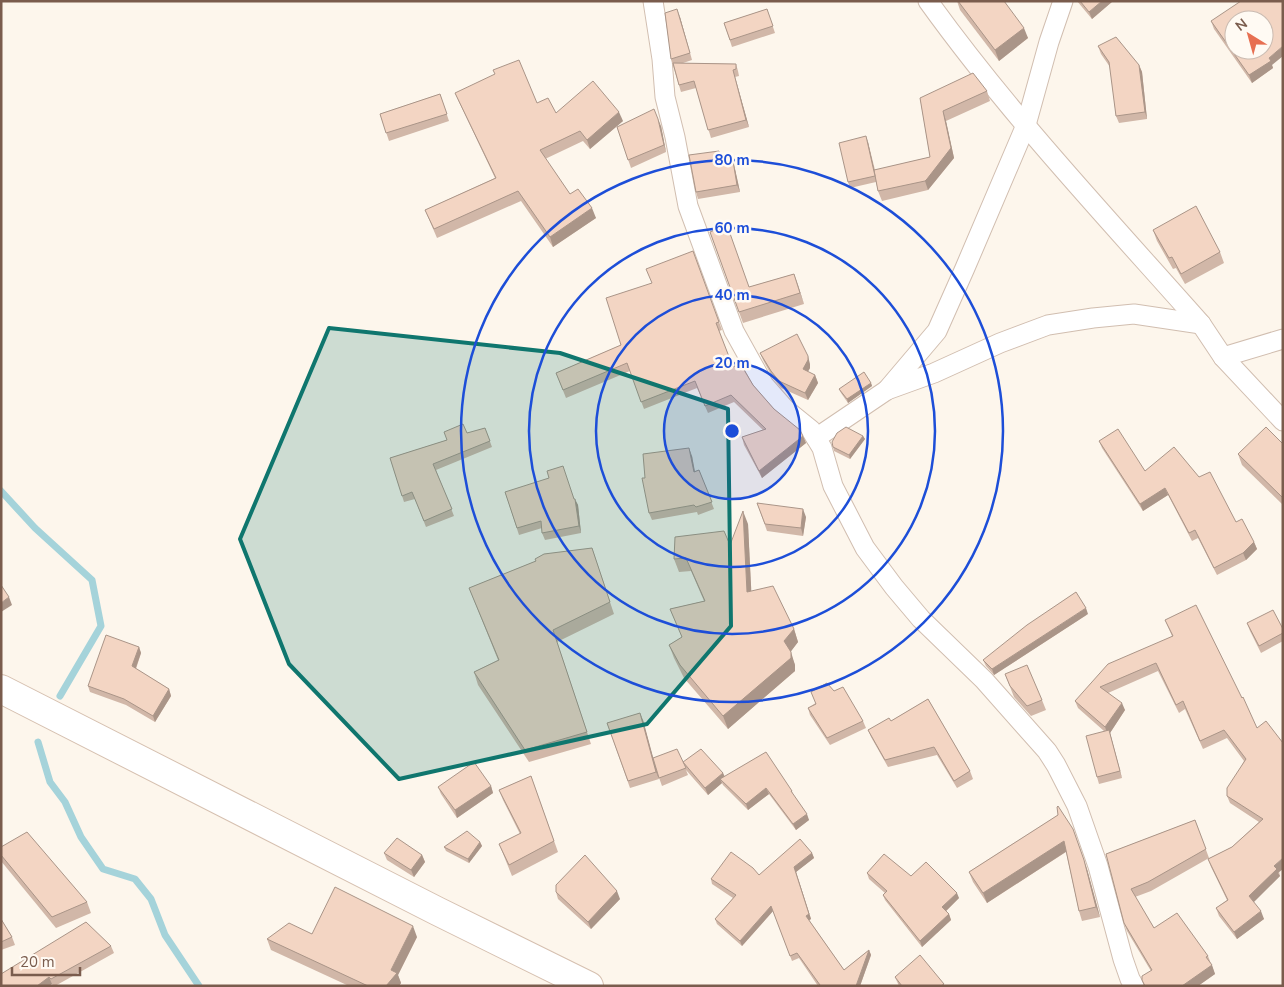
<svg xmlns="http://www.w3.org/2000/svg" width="1284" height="987" font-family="'Nunito Sans',sans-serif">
	<rect width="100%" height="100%" fill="#fdf6ec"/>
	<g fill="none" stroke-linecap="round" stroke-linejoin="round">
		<g stroke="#a5d3da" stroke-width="7">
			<polyline points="1,491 35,528 92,580 101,626 60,696"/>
			<polyline points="38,742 50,782 65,802 81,837 103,869 135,879 151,899 165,935 199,986"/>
		</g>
		<defs>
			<g id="street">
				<polyline points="653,1 662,59 665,97 675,137 688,206 734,331 764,385 785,409 811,430 822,448 833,486 865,548 894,587 921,619 984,680 1047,751 1056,765 1077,806 1098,866 1123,959 1130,979 1134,986"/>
				<path d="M 928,1 C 1010,115 1108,219 1201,324 L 1223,357 L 1283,421"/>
				<polyline points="1223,357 1283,339"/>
				<polyline points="887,390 937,331 965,268 1026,125 1049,42 1063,1"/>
				<polyline points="816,438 887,390 934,373 1000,343 1048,325 1093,318 1134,314 1201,324"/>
			</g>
			<polyline id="secondary" points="1,689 437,911 589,986"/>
		</defs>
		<use href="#street" stroke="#d1beb0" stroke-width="21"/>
		<use href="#secondary" stroke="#d6c0b0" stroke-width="30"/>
		<use href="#street" stroke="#fff" stroke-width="19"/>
		<use href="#secondary" stroke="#fff" stroke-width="28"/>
	</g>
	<g fill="#d1b7a8">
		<polygon points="957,1 1004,1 1028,38 999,61 960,10"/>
		<polygon points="1077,1 1113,1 1092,19"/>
		<polygon points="767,9 775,33 732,47 724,23"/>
		<polygon points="680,17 692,60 683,63 736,64 738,71 739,76 735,77 749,127 711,138 696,88 681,92 671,59"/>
		<polygon points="1211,21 1272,65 1273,68 1252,83 1214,29"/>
		<polygon points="1098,46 1139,65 1142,72 1147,119 1119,123 1116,116 1110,67 1101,54"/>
		<polygon points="987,91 990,101 946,121 954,158 928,190 882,201 878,191 876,182 850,188 848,182 868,142 875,170 930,157 920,98"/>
		<polygon points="455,93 537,103 556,113 623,121 590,149 583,141 545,159 570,194 596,218 553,247 521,201 437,238 425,210 495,178 459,102"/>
		<polygon points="440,94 449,121 389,141 380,114"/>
		<polygon points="661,126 666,152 631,168 617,127"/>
		<polygon points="722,162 735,169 740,192 698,199 696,192"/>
		<polygon points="1153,230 1220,252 1224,263 1185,284 1176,268 1173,269 1157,241"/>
		<polygon points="710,232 749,287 794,274 804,304 743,323"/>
		<polygon points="693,251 722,330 719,331 733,367 753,385 774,409 803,436 806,443 762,478 744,445 742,437 763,430 734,402 708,413 697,388 644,409 630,371 566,398 556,373 621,345 652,283"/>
		<polygon points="760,353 810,364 810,368 808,372 815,375 818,383 808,400 781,388 773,378 763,360"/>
		<polygon points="871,383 872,386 848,403 841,393 839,389"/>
		<polygon points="485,428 492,447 436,470 454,516 426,527 415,499 404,502 390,458"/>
		<polygon points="863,436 865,439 850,459 834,451 832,442"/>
		<polygon points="1099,441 1145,471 1236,522 1254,542 1257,549 1246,560 1217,575 1198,538 1192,541 1168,495 1143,511 1102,448"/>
		<polygon points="1283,444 1283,505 1242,465 1238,454"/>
		<polygon points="692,456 695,471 699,470 714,509 698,515 697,512 652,520 649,513 645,478"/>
		<polygon points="505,492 574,499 578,505 581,533 545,540 542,533 542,528 519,535"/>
		<polygon points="757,503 806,517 803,536 767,531"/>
		<polygon points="748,524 751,591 794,629 798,642 790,652 795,665 795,671 728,729 684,678 674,658 669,645 682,637 670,609 704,601 691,571 679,572 674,559 730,545"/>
		<polygon points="592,548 614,614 557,642 591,744 529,762 478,685 474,672 498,660 469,588 536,561"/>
		<polygon points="1088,614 994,675 986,666 983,660"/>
		<polygon points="1165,620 1242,698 1280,876 1253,902 1264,919 1237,939 1219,916 1216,908 1227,900 1211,867 1208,859 1232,847 1259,822 1230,803 1227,796 1244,761 1227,738 1203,749 1185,709 1179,713 1158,671 1108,693 1125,710 1110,733 1122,778 1099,784 1097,777 1104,731 1078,708 1075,701 1172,636"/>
		<polygon points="1247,623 1283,629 1283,641 1261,653 1250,631"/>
		<polygon points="139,647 141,653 136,669 169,689 171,696 155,722 126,705 90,692 88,686"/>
		<polygon points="1005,674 1042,700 1046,710 1031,716 1014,697"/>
		<polygon points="834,691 863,721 866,728 830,745 810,715 808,708"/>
		<polygon points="928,699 970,771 973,779 957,788 937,755 888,767 871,737 868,730 891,721"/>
		<polygon points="643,720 653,758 683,762 723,773 725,777 792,791 793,795 809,820 796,830 769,794 748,810 723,785 722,783 708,795 686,770 688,775 662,786 657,772 659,779 630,788 607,723"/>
		<polygon points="531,776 558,852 512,876 499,844 520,834 503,800 499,790"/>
		<polygon points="491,786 493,793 457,818 441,794 438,787"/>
		<polygon points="1058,815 1087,869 1100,917 1082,921 1079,911 1066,852 987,903 973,882 969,872"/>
		<polygon points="1195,820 1209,858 1151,891 1135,897 1154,928 1208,956 1215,974 1198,986 1144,986 1142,980 1151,971 1127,931 1124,923 1106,854"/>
		<polygon points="480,842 482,846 469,863 446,851 444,847"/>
		<polygon points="1,847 87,902 91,913 56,928 1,861"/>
		<polygon points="384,853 422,855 425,862 414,877 387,860"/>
		<polygon points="812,853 814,858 796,872 811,919 809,920 844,970 869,950 871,955 860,986 818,986 799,958 792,961 773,911 742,946 717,924 715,919 733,898 712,884 711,879 759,875"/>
		<polygon points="867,873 911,876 959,898 946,911 949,914 951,920 922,947 885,900 883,895 885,893 869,879"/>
		<polygon points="556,892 620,899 591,929 558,899"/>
		<polygon points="1,919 12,937 15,945 1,950"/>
		<polygon points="312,934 417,937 398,975 401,983 399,986 349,986 271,950 267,939"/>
		<polygon points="111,946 114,953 55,986 53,986 52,984 49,986 1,986"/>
		<polygon points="895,977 945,986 899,986"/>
	</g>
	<g fill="#aa9588">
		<polygon points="1102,1 1113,1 1092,19 1089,12"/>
		<polygon points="677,9 680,17 692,60 690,53"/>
		<polygon points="1024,28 1028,38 999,61 995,50"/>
		<polygon points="1283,46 1283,56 1272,65 1273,68 1252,83 1249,75"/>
		<polygon points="1139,65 1142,72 1147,119 1145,112"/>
		<polygon points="733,70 735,77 749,127 746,120"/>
		<polygon points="943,111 946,121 954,158 928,190 925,181"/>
		<polygon points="619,112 623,121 590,149 587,140"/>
		<polygon points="658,119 661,126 666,152 664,145"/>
		<polygon points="866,136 868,142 877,182 875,176"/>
		<polygon points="733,161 735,169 740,192 737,185"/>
		<polygon points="592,208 596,218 553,247 550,237"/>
		<polygon points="794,274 798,285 804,304 800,293"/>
		<polygon points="808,356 810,364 810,368 805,376 803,369"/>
		<polygon points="815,375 818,383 808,400 805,393"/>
		<polygon points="871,383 872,386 848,403 847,399"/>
		<polygon points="803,436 806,443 762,478 759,471"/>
		<polygon points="863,436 865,439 850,459 849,455"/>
		<polygon points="689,448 692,456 696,479 694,472"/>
		<polygon points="1165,488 1168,495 1143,511 1140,504"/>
		<polygon points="575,499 578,505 581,533 579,526"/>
		<polygon points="803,509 806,517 803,536 801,528"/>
		<polygon points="743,511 748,524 752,605 747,592"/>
		<polygon points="1254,542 1257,549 1246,560 1243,553"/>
		<polygon points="9,597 12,605 1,612 1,603"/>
		<polygon points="1086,608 1088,614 994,675 992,669"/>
		<polygon points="794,629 798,642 789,654 784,641"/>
		<polygon points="139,647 141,653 134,673 132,666"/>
		<polygon points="791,652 795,665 795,671 728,729 723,716"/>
		<polygon points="169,689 171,696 155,722 153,716"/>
		<polygon points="1122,703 1125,710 1110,733 1122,778 1105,727"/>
		<polygon points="640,713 643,720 659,779 656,772"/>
		<polygon points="723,773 726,780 720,779 722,783 708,795 705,788"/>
		<polygon points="491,786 493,793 457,818 455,810"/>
		<polygon points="766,788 769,794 748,810 746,804"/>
		<polygon points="807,814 809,820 796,830 793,824"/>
		<polygon points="1073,829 1087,869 1100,917 1096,907"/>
		<polygon points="1064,841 1067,851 987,903 983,893"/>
		<polygon points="480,842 482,846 469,863 468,859"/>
		<polygon points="812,853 814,858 796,872 811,919 808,921 794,867"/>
		<polygon points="422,855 425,862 414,877 411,870"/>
		<polygon points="1283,858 1283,869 1278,873 1280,876 1252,904 1249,896 1274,866"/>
		<polygon points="617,891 620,899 591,929 588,922"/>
		<polygon points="957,893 959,898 944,913 942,907"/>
		<polygon points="771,906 773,911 742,946 740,941"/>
		<polygon points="1261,911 1264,919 1237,939 1234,932"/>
		<polygon points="949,914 951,920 922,947 920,941"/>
		<polygon points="413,926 417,937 398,975 401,983 399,986 386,986 391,970"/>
		<polygon points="869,950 871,955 860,986 856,986"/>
		<polygon points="1212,965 1215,974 1198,986 1182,986"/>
		<polygon points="49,977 52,984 49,986 37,986"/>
	</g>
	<g fill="#f3d5c3" stroke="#aa9588" fill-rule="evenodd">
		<polygon points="958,1 1004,1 1024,28 995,50"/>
		<polygon points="1080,1 1102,1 1089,12"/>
		<path d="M 1241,1 L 1283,1 L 1283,46 L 1269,58 L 1271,61 L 1249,75 L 1211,21 ZM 1234,20 L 1264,20 L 1264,50 L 1234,50 Z"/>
		<polygon points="677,9 690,53 671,59 665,13"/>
		<polygon points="767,9 773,26 730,40 724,23"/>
		<polygon points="1116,37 1139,65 1145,112 1116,116 1109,62 1098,46"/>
		<polygon points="519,60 537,103 548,98 556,113 593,81 619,112 587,140 580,131 540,150 570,194 578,189 592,208 550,237 518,191 434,229 425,210 496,178 455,93 495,74 493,70"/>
		<polygon points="673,63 736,64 736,69 733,70 746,120 708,130 694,81 679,85"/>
		<polygon points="973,73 987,91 943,111 951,148 927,179 925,181 878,191 874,170 930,157 920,98"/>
		<polygon points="440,94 447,114 386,133 380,114"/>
		<polygon points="654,109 658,119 664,145 628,160 617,127"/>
		<polygon points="866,136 875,176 848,182 839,143"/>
		<polygon points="719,151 722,162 733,161 737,185 696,192 689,155"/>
		<polygon points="1196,206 1220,252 1181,274 1172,257 1169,258 1153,230"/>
		<polygon points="727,225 749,287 794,274 800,293 739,312 710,232"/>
		<polygon points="693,251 719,322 716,323 733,367 740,363 753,385 774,409 800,430 803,436 759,471 742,437 766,429 731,395 705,406 695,381 641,402 627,363 563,390 556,373 621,345 606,298 652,283 646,269"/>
		<polygon points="797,334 808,356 808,360 803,369 815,375 805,393 779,381 771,371 760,353"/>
		<polygon points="864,372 871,383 847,399 839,389"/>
		<polygon points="463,424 467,433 485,428 490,441 433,464 452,509 424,521 412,492 402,496 390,458 447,440 444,432"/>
		<polygon points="846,427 863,436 849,455 833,447 832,442 837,433"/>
		<polygon points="1266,427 1283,444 1283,498 1238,454"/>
		<polygon points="1118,429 1145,471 1174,447 1199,477 1210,472 1236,522 1242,519 1254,542 1243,553 1214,568 1195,530 1189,533 1165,488 1140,504 1099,441"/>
		<polygon points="689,448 694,472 699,470 712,502 696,507 694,505 649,513 642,478 645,478 643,454"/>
		<polygon points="563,466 574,499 575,499 579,526 542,533 541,521 517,528 505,492 549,478 547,471"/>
		<polygon points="757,503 803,509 801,528 765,524"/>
		<polygon points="743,511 747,592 773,586 794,629 784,641 791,652 791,658 723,716 680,665 669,645 682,637 670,609 705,601 686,558 674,559 675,537 724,531 730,545"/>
		<polygon points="592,548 610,602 553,630 587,732 525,750 474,672 499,660 469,588 536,561 535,559 544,554"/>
		<polygon points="1,585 9,597 1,603"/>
		<polygon points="1076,592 1086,608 992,669 983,660 1027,625"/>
		<polygon points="1196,605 1242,698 1243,697 1257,728 1266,721 1283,743 1283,858 1274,866 1277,869 1249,896 1261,911 1234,932 1216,908 1228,900 1208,859 1232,847 1263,819 1227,796 1227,788 1246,759 1224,730 1200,741 1183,701 1176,705 1156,663 1100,687 1122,703 1105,727 1075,701 1108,664 1173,636 1165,620"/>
		<polygon points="1273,610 1283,629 1283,633 1259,646 1247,623"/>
		<polygon points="106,635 139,647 132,666 169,689 153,716 124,699 88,686"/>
		<polygon points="1027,665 1042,700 1027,706 1010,686 1005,674"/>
		<polygon points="827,683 834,691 843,687 863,721 827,738 808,708 816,704 811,692"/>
		<polygon points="928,699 970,771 954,781 934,747 885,760 868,730 889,718 891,721"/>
		<polygon points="640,713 656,772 628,781 607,723"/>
		<polygon points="1109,730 1120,771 1097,777 1086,736"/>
		<polygon points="677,749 686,768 659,778 653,758"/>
		<polygon points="701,749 723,773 705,788 683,762"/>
		<polygon points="766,752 792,791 791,791 807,814 793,824 766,788 746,804 720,779"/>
		<polygon points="474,762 491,786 455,810 438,787"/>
		<polygon points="531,776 554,841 509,865 499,844 521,833 499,790"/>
		<polygon points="1058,806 1073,829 1084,860 1096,907 1079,911 1064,841 983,893 969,872 1058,815 1057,807"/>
		<polygon points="1195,820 1206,849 1148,882 1131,889 1154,928 1177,913 1208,956 1206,957 1212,965 1182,986 1145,986 1142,980 1142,976 1152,970 1124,923 1106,854"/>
		<polygon points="467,831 480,842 468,859 444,847"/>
		<polygon points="27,832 87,902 52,917 1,855 1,847"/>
		<polygon points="397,838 422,855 411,870 384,853"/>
		<polygon points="800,839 812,853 794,867 809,914 806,916 844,970 869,950 856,986 819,986 820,985 797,953 790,956 771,906 740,941 715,919 736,895 711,879 731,852 753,868 759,875"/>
		<polygon points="884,854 911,876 926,862 957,893 942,907 949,914 920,941 883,895 887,891 867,873"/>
		<polygon points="585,855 617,891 588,922 556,892 556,885"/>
		<polygon points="335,887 413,926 391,970 397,973 386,986 368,986 267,939 289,923 312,934"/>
		<polygon points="1,919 12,937 1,942"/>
		<polygon points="86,922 111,946 51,979 49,977 37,986 1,986 1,974"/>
		<polygon points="920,955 944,984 941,986 902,986 895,977"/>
	</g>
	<path fill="#0f766e" fill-opacity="0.2" stroke="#0f766e" stroke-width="4" stroke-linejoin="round" d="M 329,328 L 560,353 L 728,409 L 731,626 L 647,724 L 399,779 L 289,664 L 240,539 Z"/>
	<circle cx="732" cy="431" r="68" fill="#1d4ed8" fill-opacity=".12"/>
	<g fill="none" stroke="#1d4ed8" stroke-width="2.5">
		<circle cx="732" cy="431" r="68"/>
		<circle cx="732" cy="431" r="136"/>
		<circle cx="732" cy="431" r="203"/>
		<circle cx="732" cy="431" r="271"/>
	</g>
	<circle cx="732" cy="431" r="8" fill="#1d4ed8" stroke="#fffaf3" stroke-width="2.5"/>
	<g font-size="15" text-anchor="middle" font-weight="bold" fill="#1d4ed8" stroke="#fffaf3" stroke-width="5" stroke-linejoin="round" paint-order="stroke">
		<text x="732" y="165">80 m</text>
		<text x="732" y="233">60 m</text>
		<text x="732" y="300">40 m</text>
		<text x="732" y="368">20 m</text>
	</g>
	<rect width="1284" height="987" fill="none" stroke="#7a5c4d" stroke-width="5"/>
	<g transform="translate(1249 35) rotate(323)"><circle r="24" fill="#fffaf3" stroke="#cabbb1"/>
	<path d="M0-4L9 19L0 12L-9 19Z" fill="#e76f51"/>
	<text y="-8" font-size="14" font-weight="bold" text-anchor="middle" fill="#7a5c4d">N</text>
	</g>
	<path d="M12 967v8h68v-8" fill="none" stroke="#7a5c4d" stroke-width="2.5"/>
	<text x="20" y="967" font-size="15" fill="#7a5c4d" stroke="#fffaf3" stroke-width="4" paint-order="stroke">20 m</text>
</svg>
